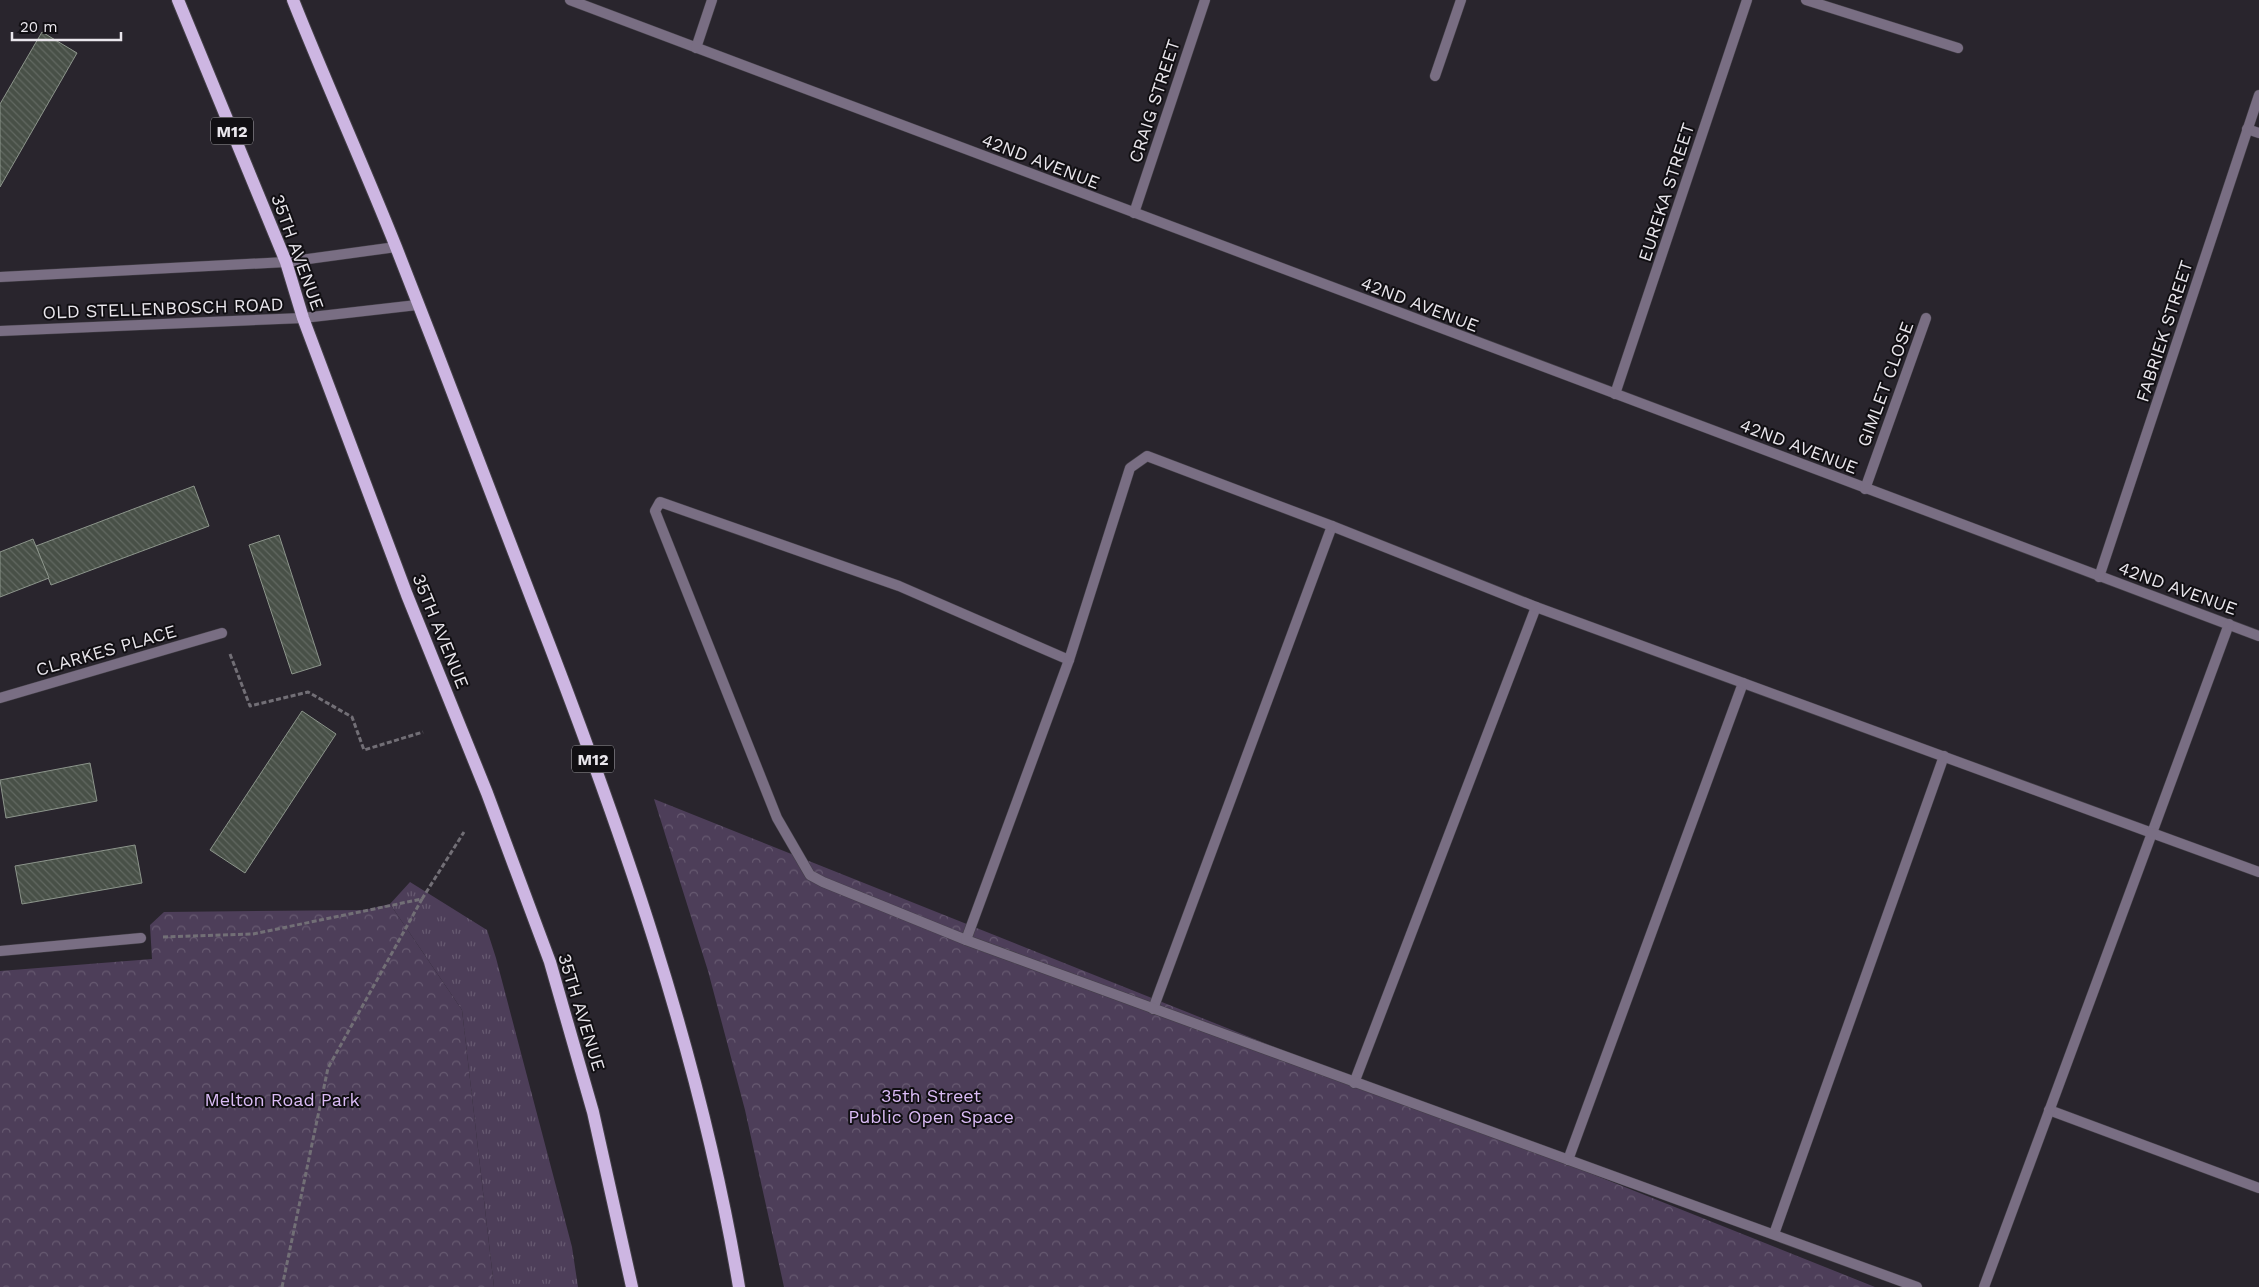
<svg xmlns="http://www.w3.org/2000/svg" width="2259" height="1287" font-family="'Work Sans',sans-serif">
	<defs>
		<pattern id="grass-tufts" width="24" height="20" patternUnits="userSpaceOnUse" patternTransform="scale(1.25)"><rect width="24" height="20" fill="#4d3e59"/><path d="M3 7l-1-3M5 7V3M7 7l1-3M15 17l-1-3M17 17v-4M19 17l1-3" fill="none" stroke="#675a71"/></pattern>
		<pattern id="park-crowns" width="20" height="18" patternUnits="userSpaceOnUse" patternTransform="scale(1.25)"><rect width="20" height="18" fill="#4d3e59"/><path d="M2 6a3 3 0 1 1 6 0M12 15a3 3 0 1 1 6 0" fill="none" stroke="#675a71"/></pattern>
		<pattern id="building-back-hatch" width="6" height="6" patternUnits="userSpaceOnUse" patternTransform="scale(1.25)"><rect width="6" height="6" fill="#485047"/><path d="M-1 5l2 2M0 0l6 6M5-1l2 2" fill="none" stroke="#626962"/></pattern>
	</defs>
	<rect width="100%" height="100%" fill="#29252d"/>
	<polygon fill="url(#grass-tufts)" points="410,882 487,930 496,958 572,1247 578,1287 494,1287 462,1010 390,904"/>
	<g fill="url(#park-crowns)">
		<polygon points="654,799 1875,1287 784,1287 745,1110 708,971"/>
		<polygon points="390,904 462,1010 494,1287 0,1287 0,971 152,959 150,925 164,912 365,910"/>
	</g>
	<g fill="url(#building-back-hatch)" stroke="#8c958b">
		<polygon points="42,32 77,53 0,187 0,104"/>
		<polygon points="194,486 209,526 51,585 36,546"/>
		<polygon points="279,535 321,665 292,674 249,545"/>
		<polygon points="33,539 49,578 0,597 0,552"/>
		<polygon points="302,711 336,734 245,873 210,850"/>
		<polygon points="90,763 97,801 6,818 0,780"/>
		<polygon points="135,845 142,883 22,904 15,866"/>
	</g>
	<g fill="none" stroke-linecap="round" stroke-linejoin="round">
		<defs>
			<g id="service">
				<polyline points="0,698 222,633"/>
				<polyline points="0,951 141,938"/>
			</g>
			<g id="minor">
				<polyline points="570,0 2259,636"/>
				<polyline points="1806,0 1958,48"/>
				<polyline points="696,48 712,0"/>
				<polyline points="1435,76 1461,0"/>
				<polyline points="2247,129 2259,133"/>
				<polyline points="1134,213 1205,0"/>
				<polyline points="0,277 286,262 396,247"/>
				<polyline points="0,331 303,318 417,305"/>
				<polyline points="1615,394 1747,0"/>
				<polyline points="1865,489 1926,318"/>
				<polyline points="2099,577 2259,95"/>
				<polyline points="966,940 823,882 810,875 777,818 655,511 660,502 899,586 1069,660"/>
				<polyline points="1153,1009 1332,526"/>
				<polyline points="1354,1083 1536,607"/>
				<polyline points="2049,1110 2259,1188"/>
				<polyline points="1568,1160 1743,683"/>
				<polyline points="1774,1234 1944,756"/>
				<polyline points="1917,1287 966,940 1069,660 1130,468 1147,456 1332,526 1536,607 2152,833 2229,624"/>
				<polyline points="1984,1287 2152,833 2259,872"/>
			</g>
			<g id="primary">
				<polyline points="178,0 286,262 303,318 407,595 487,793 550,962 593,1112 632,1287"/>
				<path d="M 293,0 C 326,83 363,164 396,247 C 443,366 488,486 534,605 C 620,826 700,1052 739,1287"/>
			</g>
		</defs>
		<use href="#service" stroke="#444048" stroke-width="11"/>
		<use href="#minor" stroke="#444048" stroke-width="11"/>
		<use href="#primary" stroke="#444048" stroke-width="14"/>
		<g stroke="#726f76" stroke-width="3" stroke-dasharray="5 2.5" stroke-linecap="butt">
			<polyline points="230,654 250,706 308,692 352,717 364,750 423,732"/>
			<polyline points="163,937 253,934 422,899 464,832"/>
			<polyline points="282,1287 328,1068 422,899"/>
		</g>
		<use href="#service" stroke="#796e83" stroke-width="10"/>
		<use href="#minor" stroke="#796e83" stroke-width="10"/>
		<use href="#primary" stroke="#cdb6e2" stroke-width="12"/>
	</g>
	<g text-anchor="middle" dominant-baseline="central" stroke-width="4" stroke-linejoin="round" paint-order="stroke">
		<g fill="#110f13" stroke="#a8a6ab" stroke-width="1">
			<rect x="211" y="117.5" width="42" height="27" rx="4"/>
			<rect x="572" y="745.5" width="42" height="27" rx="4"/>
		</g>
		<g font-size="16" font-weight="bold" fill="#e9e6ec">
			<text x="232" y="131">M12</text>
			<text x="593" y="759">M12</text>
		</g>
		<g font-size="18" fill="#e9e6ec" stroke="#110f13">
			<text transform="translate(1154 101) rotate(-72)">CRAIG STREET</text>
			<text transform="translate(1041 161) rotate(21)">42ND AVENUE</text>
			<text transform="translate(1666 192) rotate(-72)">EUREKA STREET</text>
			<text transform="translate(298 252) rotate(70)">35TH AVENUE</text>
			<text transform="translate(1420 304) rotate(21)">42ND AVENUE</text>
			<text transform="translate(163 308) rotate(-2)">OLD STELLENBOSCH ROAD</text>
			<text transform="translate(2164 331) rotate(-72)">FABRIEK STREET</text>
			<text transform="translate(1885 384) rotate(-70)">GIMLET CLOSE</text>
			<text transform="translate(1799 446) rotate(21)">42ND AVENUE</text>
			<text transform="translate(2178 588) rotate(20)">42ND AVENUE</text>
			<text transform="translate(441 631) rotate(68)">35TH AVENUE</text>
			<text transform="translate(106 650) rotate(-16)">CLARKES PLACE</text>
			<text transform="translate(582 1012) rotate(73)">35TH AVENUE</text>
		</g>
		<g font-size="18" fill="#dbbcf6" stroke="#110f13">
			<text x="931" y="1095">35th Street<tspan x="931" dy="21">Public Open Space</tspan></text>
			<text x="282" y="1099">Melton Road Park</text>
		</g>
	</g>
	<path d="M12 32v8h109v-8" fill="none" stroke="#e9e6ec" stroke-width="2.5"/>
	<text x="20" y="32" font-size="15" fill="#e9e6ec" stroke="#110f13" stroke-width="4" paint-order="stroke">20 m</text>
</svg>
